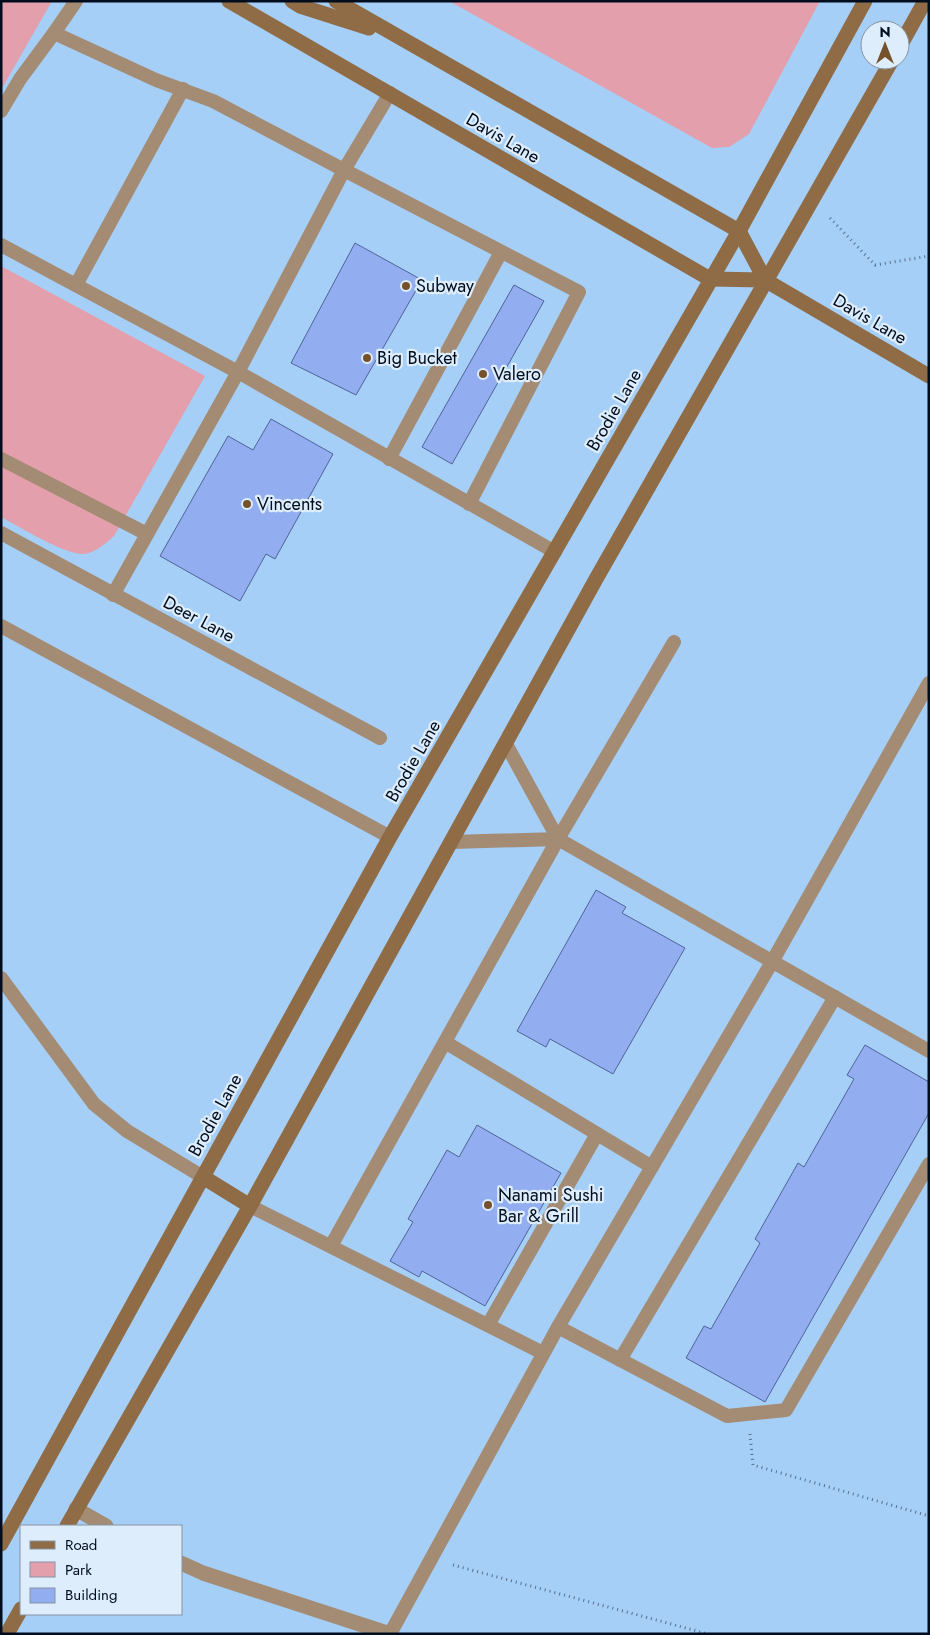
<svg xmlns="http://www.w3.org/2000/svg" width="930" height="1635" font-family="Jost,sans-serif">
	<rect width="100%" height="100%" fill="#a6cff7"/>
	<g fill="#e39fab">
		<polygon points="1,1 52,1 1,90"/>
		<polygon points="449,1 820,1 749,134 729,147 712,148"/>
		<path d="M 1,266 L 205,376 L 114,536 C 106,543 95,553 84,554 C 65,555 20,527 1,517 Z"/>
	</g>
	<g fill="#92adf0" stroke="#4f6398">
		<polygon points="355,243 422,280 356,395 291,363"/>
		<polygon points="514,285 544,301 452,464 422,447"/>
		<polygon points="271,419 333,454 275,559 266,554 240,601 160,556 228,436 253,450"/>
		<polygon points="596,890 626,907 622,913 685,948 613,1074 550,1039 546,1047 517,1031"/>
		<polygon points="865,1045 929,1082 929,1113 765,1402 686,1358 704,1326 711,1329 760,1243 755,1239 798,1163 804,1167 854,1079 847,1075"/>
		<polygon points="477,1125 561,1173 485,1306 422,1271 419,1277 390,1261 413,1222 408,1219 447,1150 459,1157"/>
	</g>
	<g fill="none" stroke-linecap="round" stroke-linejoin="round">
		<g stroke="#55708d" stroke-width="3" stroke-dasharray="1 4" stroke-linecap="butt">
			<polyline points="830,218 875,265 929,256"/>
			<polyline points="750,1434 753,1465 929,1516"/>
			<polyline points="453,1565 708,1634"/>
		</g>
		<g stroke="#a48b73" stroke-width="14">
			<polyline points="76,1 54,33 156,80 213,101 344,170 390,93"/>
			<polyline points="1,111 20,79 54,33"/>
			<polyline points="1,245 238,372 555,552"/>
			<polyline points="76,285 183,89"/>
			<polyline points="1,459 147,534"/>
			<polyline points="389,459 501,252"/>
			<polyline points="1,533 380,738"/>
			<polyline points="113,595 238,372 344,170 579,292 469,504"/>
			<polyline points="1,626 390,837"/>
			<polyline points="558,839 929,1051"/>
			<polyline points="451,842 558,839 506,744"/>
			<polyline points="1,978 94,1104 127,1131 203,1177"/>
			<polyline points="445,1042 652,1167"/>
			<polyline points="250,1206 543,1353"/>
			<polyline points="331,1246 558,839 674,642"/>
			<polyline points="488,1325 597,1134"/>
			<polyline points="558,1327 772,962 929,683"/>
			<polyline points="620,1360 835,997"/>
			<polyline points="390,1634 558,1327 727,1416 786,1410 929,1164"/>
		</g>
		<g stroke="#a48b73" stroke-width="15">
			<polyline points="76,1509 106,1526"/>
			<polyline points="181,1563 203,1573 390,1634"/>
		</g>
		<g stroke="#8f6c46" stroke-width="15">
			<polyline points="229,1 710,279 765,280 929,376"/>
			<polyline points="292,1 300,6 369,28"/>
			<polyline points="336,1 739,231 765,280"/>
			<polyline points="900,46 925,1"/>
			<polyline points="203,1177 250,1206"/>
			<polyline points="67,1526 250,1206 596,579 892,60"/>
			<polyline points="1,1544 390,837 739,231 865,1"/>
			<polyline points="7,1634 21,1609"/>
		</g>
	</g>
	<g fill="#75522b" stroke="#deedfc" stroke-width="2">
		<circle cx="406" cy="286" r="5"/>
		<circle cx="367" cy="358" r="5"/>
		<circle cx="483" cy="374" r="5"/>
		<circle cx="247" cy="504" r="5"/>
		<circle cx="488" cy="1205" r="5"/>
	</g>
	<g text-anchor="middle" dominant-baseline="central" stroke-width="4.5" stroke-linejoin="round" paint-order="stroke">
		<g font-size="18" fill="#000d1e" stroke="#deedfc">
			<text transform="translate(503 138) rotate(30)">Davis Lane</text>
			<text transform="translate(870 319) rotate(30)">Davis Lane</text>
			<text transform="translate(614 410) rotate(-60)">Brodie Lane</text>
			<text transform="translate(199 619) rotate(28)">Deer Lane</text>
			<text transform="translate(413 761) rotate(-60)">Brodie Lane</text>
			<text transform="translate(215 1115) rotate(-61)">Brodie Lane</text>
		</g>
		<g font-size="18" fill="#000d1e" stroke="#deedfc" text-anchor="start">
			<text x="416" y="286">Subway</text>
			<text x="377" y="358">Big Bucket</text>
			<text x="493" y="374">Valero</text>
			<text x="257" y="504">Vincents</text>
			<text x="498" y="1195">Nanami Sushi<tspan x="498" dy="21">Bar &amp; Grill</tspan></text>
		</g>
	</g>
	<rect width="930" height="1635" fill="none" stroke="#000d1e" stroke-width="5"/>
	<rect x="20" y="1525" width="162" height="90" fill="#deedfc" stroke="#8593a3"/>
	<rect x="30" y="1541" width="25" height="8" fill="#8f6c46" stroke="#8593a3"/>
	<text x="65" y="1550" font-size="15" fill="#000d1e">Road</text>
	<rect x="30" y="1562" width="25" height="15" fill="#e39fab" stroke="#8593a3"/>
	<text x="65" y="1575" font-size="15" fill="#000d1e">Park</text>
	<rect x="30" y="1588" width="25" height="15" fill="#92adf0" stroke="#8593a3"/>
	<text x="65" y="1600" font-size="15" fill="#000d1e">Building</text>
	<g transform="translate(885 45)"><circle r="24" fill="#deedfc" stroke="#8593a3"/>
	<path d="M0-4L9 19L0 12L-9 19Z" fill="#75522b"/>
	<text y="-8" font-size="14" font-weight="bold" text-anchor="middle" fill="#000d1e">N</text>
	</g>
</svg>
